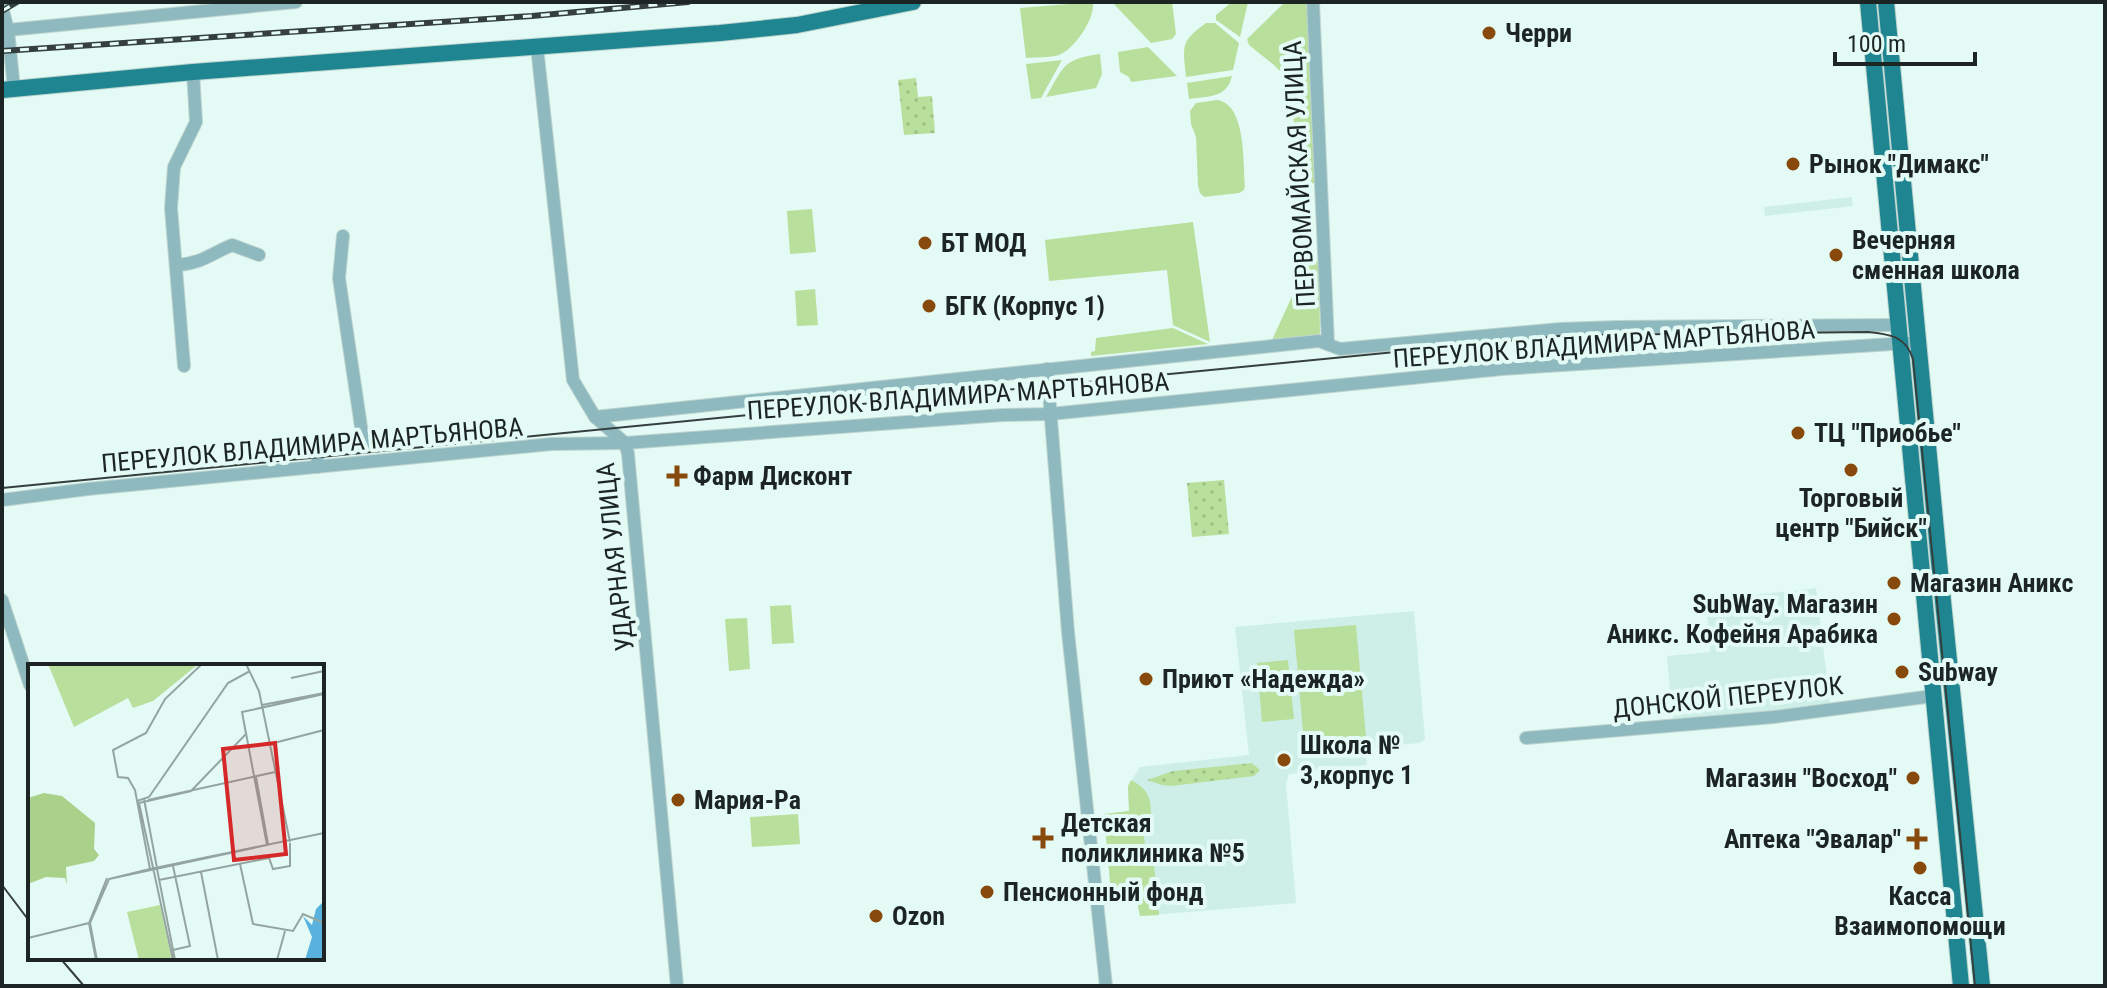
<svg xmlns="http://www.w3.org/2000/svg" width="2107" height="988" font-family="'Roboto Condensed',sans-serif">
	<defs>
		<pattern id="park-dots" width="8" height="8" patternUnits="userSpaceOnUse" patternTransform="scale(2)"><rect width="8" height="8" fill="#b9df9c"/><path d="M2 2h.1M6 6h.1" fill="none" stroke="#9fbf86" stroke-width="1.8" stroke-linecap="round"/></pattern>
	</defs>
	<rect width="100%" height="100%" fill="#e3faf5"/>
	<g fill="#ceefe8">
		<polygon points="1852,197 1853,206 1765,216 1764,207"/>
		<polygon points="1816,588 1830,704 1673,722 1667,656 1710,652 1706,600"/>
		<polygon points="1414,611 1425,739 1420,743 1365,748 1367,765 1289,774 1286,784 1296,903 1140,916 1138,901 1112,904 1104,814 1129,811 1128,786 1140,767 1249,755 1235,627"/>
	</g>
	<g fill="#b9df9c">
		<path d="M 1093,2 C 1095,20 1074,49 1059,55 C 1050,58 1035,57 1026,58 L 1020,8 Z"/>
		<polygon points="1112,2 1172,2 1176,34 1172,39 1151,43"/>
		<polygon points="1232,2 1248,2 1240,37 1216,20 1216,15"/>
		<polygon points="1285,2 1307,2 1318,183 1302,184 1288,79 1274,65 1249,45 1247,39"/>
		<path d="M 1206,23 L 1215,23 L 1239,43 L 1233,70 L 1186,77 C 1183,45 1180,42 1206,23 Z"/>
		<polygon points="1148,47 1177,76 1131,82 1129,77 1120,72 1118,52"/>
		<path d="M 1100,54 L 1102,74 L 1096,88 L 1046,97 C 1064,66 1063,59 1100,54 Z"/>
		<polygon points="1062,60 1041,98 1031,99 1026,64"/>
		<path d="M 1232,76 C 1227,98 1209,96 1189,99 L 1187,83 Z"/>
		<path d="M 1217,100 C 1246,104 1243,161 1245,185 L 1244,190 L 1239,193 L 1204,197 L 1200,193 L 1198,186 L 1196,137 L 1191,124 L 1190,111 L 1196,103 Z"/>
		<polygon points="812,209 816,252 790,254 787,211"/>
		<polygon points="1193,222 1210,342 1173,325 1167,270 1049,281 1045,240"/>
		<polygon points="1319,261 1320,336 1272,340 1300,279 1304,263"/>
		<polygon points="815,289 818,325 797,326 795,291"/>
		<polygon points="1173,328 1208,344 1091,356 1091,352 1095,351 1096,338"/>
		<polygon points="791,605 794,643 772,644 770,606"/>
		<polygon points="747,618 750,669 729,671 725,619"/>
		<polygon points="1356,625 1366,737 1304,743 1294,630"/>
		<polygon points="1288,660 1294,719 1262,722 1257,663"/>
		<path d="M 1131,780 C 1154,792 1150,804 1152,827 L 1140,828 L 1140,836 L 1144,836 L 1147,865 L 1154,865 L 1159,915 L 1140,916 L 1137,901 L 1112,904 L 1104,814 L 1129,811 L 1128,786 Z"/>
		<polygon points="798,814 800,844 752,847 750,817"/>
	</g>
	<g fill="url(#park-dots)">
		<polygon points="916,78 918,97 932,96 935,133 904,135 898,80"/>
		<polygon points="1224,480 1229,534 1192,537 1187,483"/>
		<polygon points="1252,763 1260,770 1254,776 1171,786 1162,785 1147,780 1173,771"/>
	</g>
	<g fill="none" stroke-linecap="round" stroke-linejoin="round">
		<defs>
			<g id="minor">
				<polyline points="1313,2 1328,344"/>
				<polyline points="2,7 8,30 14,89"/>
				<polyline points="8,30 296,2"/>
				<polyline points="537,47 573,380 595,417 625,443 628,454 677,986"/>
				<polyline points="343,236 339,278 364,447"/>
				<path d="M 177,265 C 202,263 209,255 232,245 L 259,255"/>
				<polyline points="184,366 171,208 174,167 196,122 193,72"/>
				<polyline points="1047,369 1068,632 1106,986"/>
				<polyline points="595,417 1319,341 1340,349 1560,329 1618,327 1898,325"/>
				<polyline points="317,467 318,451"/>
				<polyline points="2,500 88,489 552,444 625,443 1003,415 1050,414 1502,369 1908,343"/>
				<polyline points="2,600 30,685"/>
				<polyline points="1526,738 1774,717 1933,696"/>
			</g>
			<g id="major">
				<polyline points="1868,2 1961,986"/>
				<polyline points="1886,2 1939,562 1982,986"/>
				<polyline points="2,90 193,72 720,33 797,25 913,2"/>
			</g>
		</defs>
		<use href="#minor" stroke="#bfd4cf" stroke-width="14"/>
		<use href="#major" stroke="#bfd4cf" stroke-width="18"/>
		<use href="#minor" stroke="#8db9bf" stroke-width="12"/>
		<use href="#major" stroke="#1f8691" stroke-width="16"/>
		<g stroke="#353f3e" stroke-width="2">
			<path d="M 2,488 L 1569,335 L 1868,332 C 1889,334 1906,336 1913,359 L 1975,986"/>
			<polyline points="2,885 30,922"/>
			<polyline points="60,958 84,986"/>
		</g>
		<defs>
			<g id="rail">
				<polyline points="2,11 17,2"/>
				<polyline points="2,51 532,16 688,2"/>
			</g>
		</defs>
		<use href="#rail" stroke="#353f3e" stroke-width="6"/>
		<use href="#rail" stroke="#e3faf5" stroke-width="3" stroke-dasharray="9" stroke-linecap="butt"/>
	</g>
	<g fill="#884a0c" stroke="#e3faf5" stroke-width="3">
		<circle cx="1489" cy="33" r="8"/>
		<circle cx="1793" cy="164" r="8"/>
		<circle cx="925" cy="243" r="8"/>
		<circle cx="1836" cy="255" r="8"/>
		<circle cx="929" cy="306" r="8"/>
		<circle cx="1798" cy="433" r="8"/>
		<circle cx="1851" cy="470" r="8"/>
		<path d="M673 464h8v8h8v8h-8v8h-8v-8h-8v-8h8z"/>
		<circle cx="1894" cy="583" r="8"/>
		<circle cx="1894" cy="619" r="8"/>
		<circle cx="1902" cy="672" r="8"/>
		<circle cx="1146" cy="679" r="8"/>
		<circle cx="1284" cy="760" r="8"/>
		<circle cx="1913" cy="778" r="8"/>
		<circle cx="678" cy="800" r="8"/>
		<path d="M1039 826h8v8h8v8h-8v8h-8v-8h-8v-8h8z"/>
		<path d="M1913 827h8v8h8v8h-8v8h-8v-8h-8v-8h8z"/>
		<circle cx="1920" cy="868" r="8"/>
		<circle cx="987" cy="892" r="8"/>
		<circle cx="876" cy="916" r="8"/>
	</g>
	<g text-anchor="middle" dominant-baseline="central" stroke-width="8" stroke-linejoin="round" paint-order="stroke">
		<g font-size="26" font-weight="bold" fill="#1d2524" stroke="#e3faf5" text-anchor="start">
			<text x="1505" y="33">Черри</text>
			<text x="1809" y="164">Рынок "Димакс"</text>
			<text x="1852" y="240">Вечерняя<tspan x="1852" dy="30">сменная школа</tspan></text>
			<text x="941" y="243">БТ МОД</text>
			<text x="945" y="306">БГК (Корпус 1)</text>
			<text x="1814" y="433">ТЦ "Приобье"</text>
			<text x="693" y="476">Фарм Дисконт</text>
			<text x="1851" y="498" text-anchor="middle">Торговый<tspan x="1851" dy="30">центр "Бийск"</tspan></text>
			<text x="1910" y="583">Магазин Аникс</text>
			<text x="1878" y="604" text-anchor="end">SubWay. Магазин<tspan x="1878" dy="30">Аникс. Кофейня Арабика</tspan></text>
			<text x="1918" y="672">Subway</text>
			<text x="1162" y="679">Приют «Надежда»</text>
			<text x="1300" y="745">Школа №<tspan x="1300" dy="30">3,корпус 1</tspan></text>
			<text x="1897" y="778" text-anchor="end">Магазин "Восход"</text>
			<text x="694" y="800">Мария-Ра</text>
			<text x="1061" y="823">Детская<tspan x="1061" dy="30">поликлиника №5</tspan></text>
			<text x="1901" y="839" text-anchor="end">Аптека "Эвалар"</text>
			<text x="1003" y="892">Пенсионный фонд</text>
			<text x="1920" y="896" text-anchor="middle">Касса<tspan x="1920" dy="30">Взаимопомощи</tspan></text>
			<text x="892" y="916">Ozon</text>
		</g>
		<g font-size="26" fill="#1d2524" stroke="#e3faf5">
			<text transform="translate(1299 174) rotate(-93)">ПЕРВОМАЙСКАЯ УЛИЦА</text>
			<text transform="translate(1604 344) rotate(-4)">ПЕРЕУЛОК ВЛАДИМИРА МАРТЬЯНОВА</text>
			<text transform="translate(958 396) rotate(-4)">ПЕРЕУЛОК ВЛАДИМИРА МАРТЬЯНОВА</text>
			<text transform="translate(312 445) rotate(-5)">ПЕРЕУЛОК ВЛАДИМИРА МАРТЬЯНОВА</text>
			<text transform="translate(615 557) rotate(-96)">УДАРНАЯ УЛИЦА</text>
			<text transform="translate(1728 697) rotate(-6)">ДОНСКОЙ ПЕРЕУЛОК</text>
		</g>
	</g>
	<g transform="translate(28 664)">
		<rect width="296" height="296" fill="#e3faf5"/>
		<path d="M 16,129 L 34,132 L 67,159 L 66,185 L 71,191 L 66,197 L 38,203 L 39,221 L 37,214 L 18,213 L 0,220 L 0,134 Z" fill="#a9d18a"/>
		<path d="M 20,0 L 167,0 L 168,2 L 125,37 L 105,44 L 100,34 L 46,63 ZM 132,241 L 144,296 L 111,296 L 99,248 Z" fill="#b9df9c"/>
		<path d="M 296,237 L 296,296 L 277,296 L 284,273 L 275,252 L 284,261 L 288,245 Z" fill="#59b2dd"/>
		<path fill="none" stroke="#94a5a1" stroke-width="2" d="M 174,0 L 137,35 L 118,69 L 85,86 L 90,113 L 100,114 L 107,126 L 122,205 L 296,169M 218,0 L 231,27 L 262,178M 263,14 L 296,7M 234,41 L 296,29M 242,80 L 296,66M 228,113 L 240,180M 116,135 L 129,204M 120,136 L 247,108M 109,137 L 121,133 L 200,19 L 222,7M 212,200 L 225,260 L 265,267 L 275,250 L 296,259M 129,205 L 147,296M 173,208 L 190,296M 81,215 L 122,205M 131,216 L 241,194 L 245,205 L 262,202 L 262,179M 0,274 L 61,259M 145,286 L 162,282 L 145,202M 68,296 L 61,259 L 79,214M 69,296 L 62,259 L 81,215 L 239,181 L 214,48 L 296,30M 145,296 L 111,139 L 163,127 L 218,70 L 216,59M 249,296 L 257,267"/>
		<path fill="#d62828" fill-opacity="0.15" stroke="#d62828" stroke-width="4" d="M 247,79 L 258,190 L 206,196 L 195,85 Z"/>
		<rect width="296" height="296" fill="none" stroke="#1d2524" stroke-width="4"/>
	</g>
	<rect width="2107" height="988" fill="none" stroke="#1d2524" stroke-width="8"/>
	<path d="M1835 52v12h140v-12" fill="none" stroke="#1d2524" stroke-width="4"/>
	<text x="1847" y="52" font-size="24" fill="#1d2524" stroke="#e3faf5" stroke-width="6" paint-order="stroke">100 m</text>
</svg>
